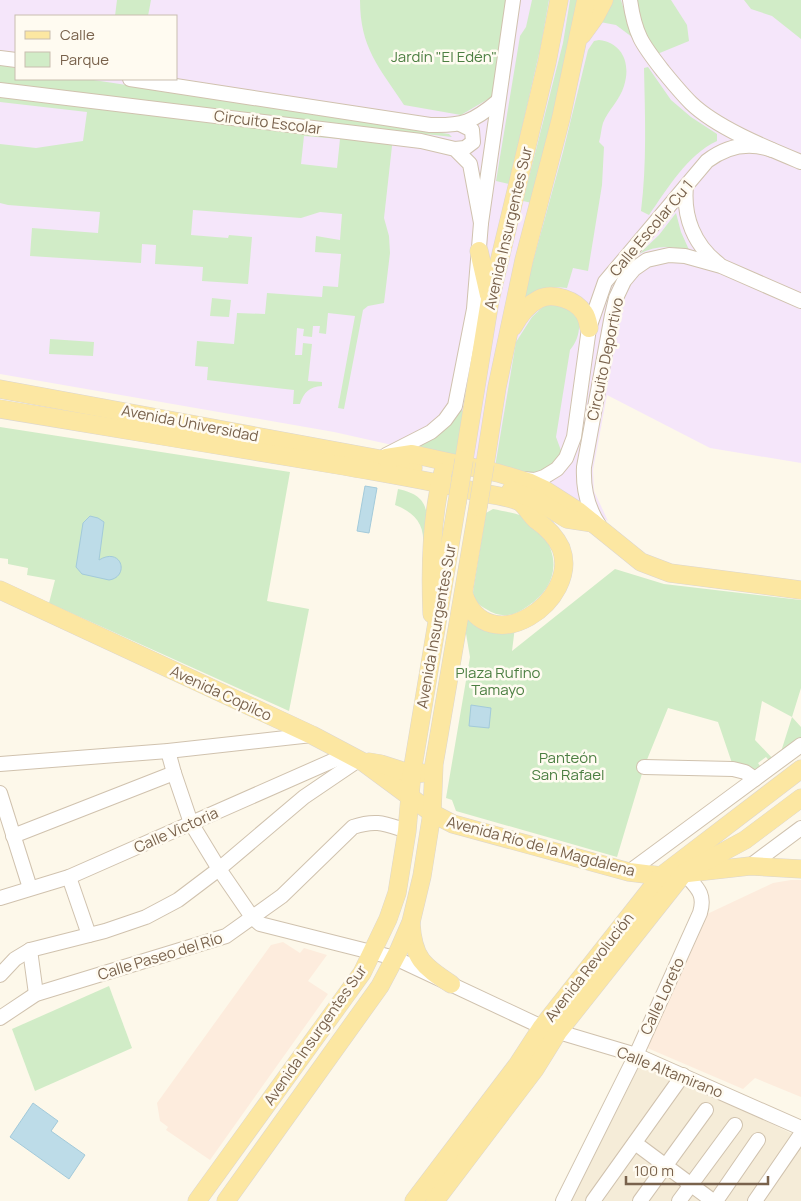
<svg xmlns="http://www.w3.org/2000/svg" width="801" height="1201" font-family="Manrope,sans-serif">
	<rect width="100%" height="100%" fill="#fdf8ea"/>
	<polygon fill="#f5ecd8" points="640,1061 801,1138 801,1201 569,1201"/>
	<g fill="#fdecdd">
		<polygon points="791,880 801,880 801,1097 755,1078 743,1089 645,1047 705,915 773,883"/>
		<polygon points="283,942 300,953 304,948 327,955 308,981 328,994 210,1160 166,1130 168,1127 160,1121 157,1103 271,945"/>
	</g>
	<path fill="#f5e6fa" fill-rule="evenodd" d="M 0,0 L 801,0 L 801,463 L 710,448 L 607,395 L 593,470 L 594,491 L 608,521 L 538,481 L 495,468 L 334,432 L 0,374 ZM 16,16 L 176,16 L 176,79 L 16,79 Z"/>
	<g fill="#d1ecc7" fill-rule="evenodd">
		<polygon points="117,0 151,0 148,16 115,16"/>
		<path d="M 360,0 L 508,0 L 495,95 L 461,115 L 404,105 C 379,67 360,48 360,0 Z"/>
		<polygon points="532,0 549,0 541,45 509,184 496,181 520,36 526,27"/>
		<polygon points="570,0 577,0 570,44 532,203 523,201 563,43"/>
		<polygon points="611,0 621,0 632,37 616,25 600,22"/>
		<polygon points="633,0 671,0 687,25 689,41 645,59 636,27"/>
		<polygon points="744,0 801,0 801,39 772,16 751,9"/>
		<path d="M 599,40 C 623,43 631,64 624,86 C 620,100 608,110 603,123 C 601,129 601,136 599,142 L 604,147 L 602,185 L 588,271 L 573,268 L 567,288 C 544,285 538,292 521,306 L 563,152 L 588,50 L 594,41 Z"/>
		<polygon points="0,65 16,68 16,79 87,79 449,134 452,137 0,87"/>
		<path d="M 648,67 L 671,100 L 691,117 L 717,134 L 717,141 C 687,155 668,188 649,215 L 641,211 C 647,163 645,116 644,68 Z"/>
		<path d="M 0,95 L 393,137 L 384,218 L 389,236 L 390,253 L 384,303 L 368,306 L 363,310 L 344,409 L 338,408 L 355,316 L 328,313 L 326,334 L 319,333 L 320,326 L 313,326 L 312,337 L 303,336 L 304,329 L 297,328 L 295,355 L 302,355 L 303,343 L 312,344 L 308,381 L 322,382 L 322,386 C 309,387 304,392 300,404 L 293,404 L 294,390 L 207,380 L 208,367 L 195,366 L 197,341 L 234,344 L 237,313 L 265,314 L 267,293 L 322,297 L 323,286 L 338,287 L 341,254 L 315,252 L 316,236 L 340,240 L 342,214 L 320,212 L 301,218 L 193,210 L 191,235 L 228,238 L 229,235 L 252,237 L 248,284 L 202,281 L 203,267 L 155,264 L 156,245 L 142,244 L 141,263 L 30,256 L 32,228 L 98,233 L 100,212 L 8,205 L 0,203 L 0,144 L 36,148 L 83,141 L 87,112 L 0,102 ZM 304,136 L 340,139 L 337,168 L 301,164 Z"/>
		<path d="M 676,213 L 681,232 L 690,252 C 672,245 656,245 639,254 L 659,235 Z"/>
		<polygon points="212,298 231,300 229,317 210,316"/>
		<path d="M 556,303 L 578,315 C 581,329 578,340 570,350 L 556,437 L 563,456 L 537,476 L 495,467 L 516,342 L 532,317 L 546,304 Z"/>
		<polygon points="50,339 94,342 93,356 49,354"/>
		<polygon points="460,410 467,412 458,458 417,449 415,444"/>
		<polygon points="0,427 290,472 267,601 309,609 289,711 49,603 55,580 27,575 28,568 8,564 8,559 0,558"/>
		<path d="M 398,489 C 433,496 427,516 427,545 L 423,545 C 425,524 414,512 395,505 Z"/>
		<path d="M 493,509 C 506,512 522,513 533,522 C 536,525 539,531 542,534 C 562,560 555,588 528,606 C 515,616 501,619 486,609 C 479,605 474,601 473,592 L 486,513 Z"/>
		<polygon points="615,569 664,584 801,600 801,688 792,717 801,727 801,741 779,758 792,717 762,701 755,740 775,761 771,763 766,757 758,763 763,770 755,775 733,766 718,722 668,708 644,767 617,857 456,811 452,800 446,798 470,657 464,622 466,615 515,627 512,651"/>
		<polygon points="109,986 132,1048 35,1091 12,1029"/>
	</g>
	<g fill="#bddce8" stroke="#a3cada">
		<polygon points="365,486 377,488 369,533 357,531"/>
		<path d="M 90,516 L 98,518 L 104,522 L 99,560 C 122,546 130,577 109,580 L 82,574 L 76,567 L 83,523 Z"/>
		<polygon points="471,705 491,708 489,728 469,726"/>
		<polygon points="33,1103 58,1121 51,1131 85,1155 69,1179 10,1137"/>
	</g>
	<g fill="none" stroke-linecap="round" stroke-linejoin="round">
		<defs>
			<g id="minor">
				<path d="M 630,0 C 635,35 642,44 663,71 C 672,82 681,93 691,103 C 717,128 767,148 801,162"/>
				<polyline points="0,58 16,60"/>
				<path d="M 130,79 L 430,125 C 463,126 473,122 498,101"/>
				<polyline points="0,90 421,141 455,149 470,164 481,223"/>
				<polyline points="455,149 465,148 473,142 472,130 460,124"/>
				<path d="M 686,186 C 683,217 694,245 719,264"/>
				<polyline points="386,455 431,432 445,420 455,406 474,309 481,223 513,0"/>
				<path d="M 522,479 L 535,480 L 544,477 L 557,469 L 566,458 L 574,437 L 589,328 L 605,282 L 707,161 C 727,146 748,141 772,150"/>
				<path d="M 599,525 C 587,507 583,488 584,467 L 612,315 L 616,298 L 624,281 L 634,269 L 647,260 L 669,255 L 685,256 L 721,266 L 801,301"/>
				<polyline points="168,751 174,773 191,823 219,869 252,917 260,924 395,958 542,1027 636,1055 801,1128"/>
				<polyline points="0,764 168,751 312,735"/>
				<polyline points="644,767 733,769 745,772 755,779"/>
				<polyline points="0,793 30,888"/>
				<polyline points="13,836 174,773"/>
				<polyline points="750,866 801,828"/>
				<polyline points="629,872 801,745"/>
				<polyline points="69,877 89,935"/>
				<polyline points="0,898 69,877 348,754"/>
				<polyline points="30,950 36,994"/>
				<polyline points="0,975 15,959 30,950 105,931 146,917 178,900 219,869 304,797 360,759"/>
				<path d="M 0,1018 L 36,994 L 226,936 L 282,896 L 353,827 C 377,819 385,824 407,831"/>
				<polyline points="635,1143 713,1201"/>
				<path d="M 563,1201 L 636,1055 L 700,913 C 706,893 696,887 684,873"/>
				<polyline points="593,1201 683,1075"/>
				<polyline points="640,1201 706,1110"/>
				<polyline points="679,1201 735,1125"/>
				<polyline points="716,1201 758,1140"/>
				<polyline points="755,1201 801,1134"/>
			</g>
			<g id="major">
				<polyline points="582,35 595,17 604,0"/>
				<polyline points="479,251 489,295"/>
				<path d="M 513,327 C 519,316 527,305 539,299 C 553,292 576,300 584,313 C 587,317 588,323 589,328"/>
				<polyline points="0,389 380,459 413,468"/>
				<path d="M 0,409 C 115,428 229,447 344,466 C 388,474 433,481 477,492 C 490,495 506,496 518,501 C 525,504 530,515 536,520 C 546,527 556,537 561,548 C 581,601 488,663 464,595"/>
				<polyline points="386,458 412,454 498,473 528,482 545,490 578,511 641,562 670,573 801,590"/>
				<polyline points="464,460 490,300 547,62 559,0"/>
				<polyline points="485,464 497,387 524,260 561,118 586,0"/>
				<polyline points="511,490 538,501 567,519 593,523"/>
				<polyline points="0,590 312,735 363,762 432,813 453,824 629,872 661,876 750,866 801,869"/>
				<path d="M 432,614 C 430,567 431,517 443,472"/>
				<polyline points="369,762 381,764 412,774 423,773"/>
				<path d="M 411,923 C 413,958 423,966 451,984"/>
				<polyline points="197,1201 362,973 388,919 397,893 407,831 412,772 457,503"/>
				<polyline points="226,1201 380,986 398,952 411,922 422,876 432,813 434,764 438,741 478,507"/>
				<polyline points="414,1201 518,1064 542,1027 661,876 801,769"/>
				<polyline points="435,1201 535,1069 558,1032 684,873 745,840 801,798"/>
			</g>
		</defs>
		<use href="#minor" stroke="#d0c2ae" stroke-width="16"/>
		<use href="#major" stroke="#dcd6d0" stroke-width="19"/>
		<use href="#minor" stroke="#fff" stroke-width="14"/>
		<use href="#major" stroke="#fce7a2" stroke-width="18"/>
		<defs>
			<g id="major-bridge">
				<polyline points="457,503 464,460"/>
				<polyline points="478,507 485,464"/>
			</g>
		</defs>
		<use href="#major-bridge" stroke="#dcd6d0" stroke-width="19" stroke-linecap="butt"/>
		<use href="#major-bridge" stroke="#fce7a2" stroke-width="18"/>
	</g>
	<g text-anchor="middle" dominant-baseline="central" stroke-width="5" stroke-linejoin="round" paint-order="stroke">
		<g font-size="15" fill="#4c7f42" stroke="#fffbf1">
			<text x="444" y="56">Jardín "El Edén"</text>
			<text x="498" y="672">Plaza Rufino<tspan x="498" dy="17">Tamayo</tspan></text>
			<text x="568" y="757">Panteón<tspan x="568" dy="17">San Rafael</tspan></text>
		</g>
		<g font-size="15" fill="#79624c" stroke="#fffbf1">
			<text transform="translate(268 122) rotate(7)">Circuito Escolar</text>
			<text transform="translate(508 228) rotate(-77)">Avenida Insurgentes Sur</text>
			<text transform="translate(651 228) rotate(-50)">Calle Escolar Cu 1</text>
			<text transform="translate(605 359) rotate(-78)">Circuito Deportivo</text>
			<text transform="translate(190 423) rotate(11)">Avenida Universidad</text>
			<text transform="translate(436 626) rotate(-80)">Avenida Insurgentes Sur</text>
			<text transform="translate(221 693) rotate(25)">Avenida Copilco</text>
			<text transform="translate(176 830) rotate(-24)">Calle Victoria</text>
			<text transform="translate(541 846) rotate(15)">Avenida Río de la Magdalena</text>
			<text transform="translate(160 956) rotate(-17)">Calle Paseo del Río</text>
			<text transform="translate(589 967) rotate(-52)">Avenida Revolución</text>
			<text transform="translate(662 996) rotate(-65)">Calle Loreto</text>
			<text transform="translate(315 1035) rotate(-55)">Avenida Insurgentes Sur</text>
			<text transform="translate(670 1072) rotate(22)">Calle Altamirano</text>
		</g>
	</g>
	<rect x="15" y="15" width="162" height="65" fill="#fffbf1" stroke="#c9beaf"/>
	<rect x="25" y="31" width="25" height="8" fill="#fce7a2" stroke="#c9beaf"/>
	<text x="60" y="40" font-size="15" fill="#79624c">Calle</text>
	<rect x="25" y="52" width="25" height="15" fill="#d1ecc7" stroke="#c9beaf"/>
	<text x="60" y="65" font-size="15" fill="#79624c">Parque</text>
	<path d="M626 1176v8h142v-8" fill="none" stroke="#79624c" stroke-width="2.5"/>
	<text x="634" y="1176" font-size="15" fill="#79624c" stroke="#fffbf1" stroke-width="4" paint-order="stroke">100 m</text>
</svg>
